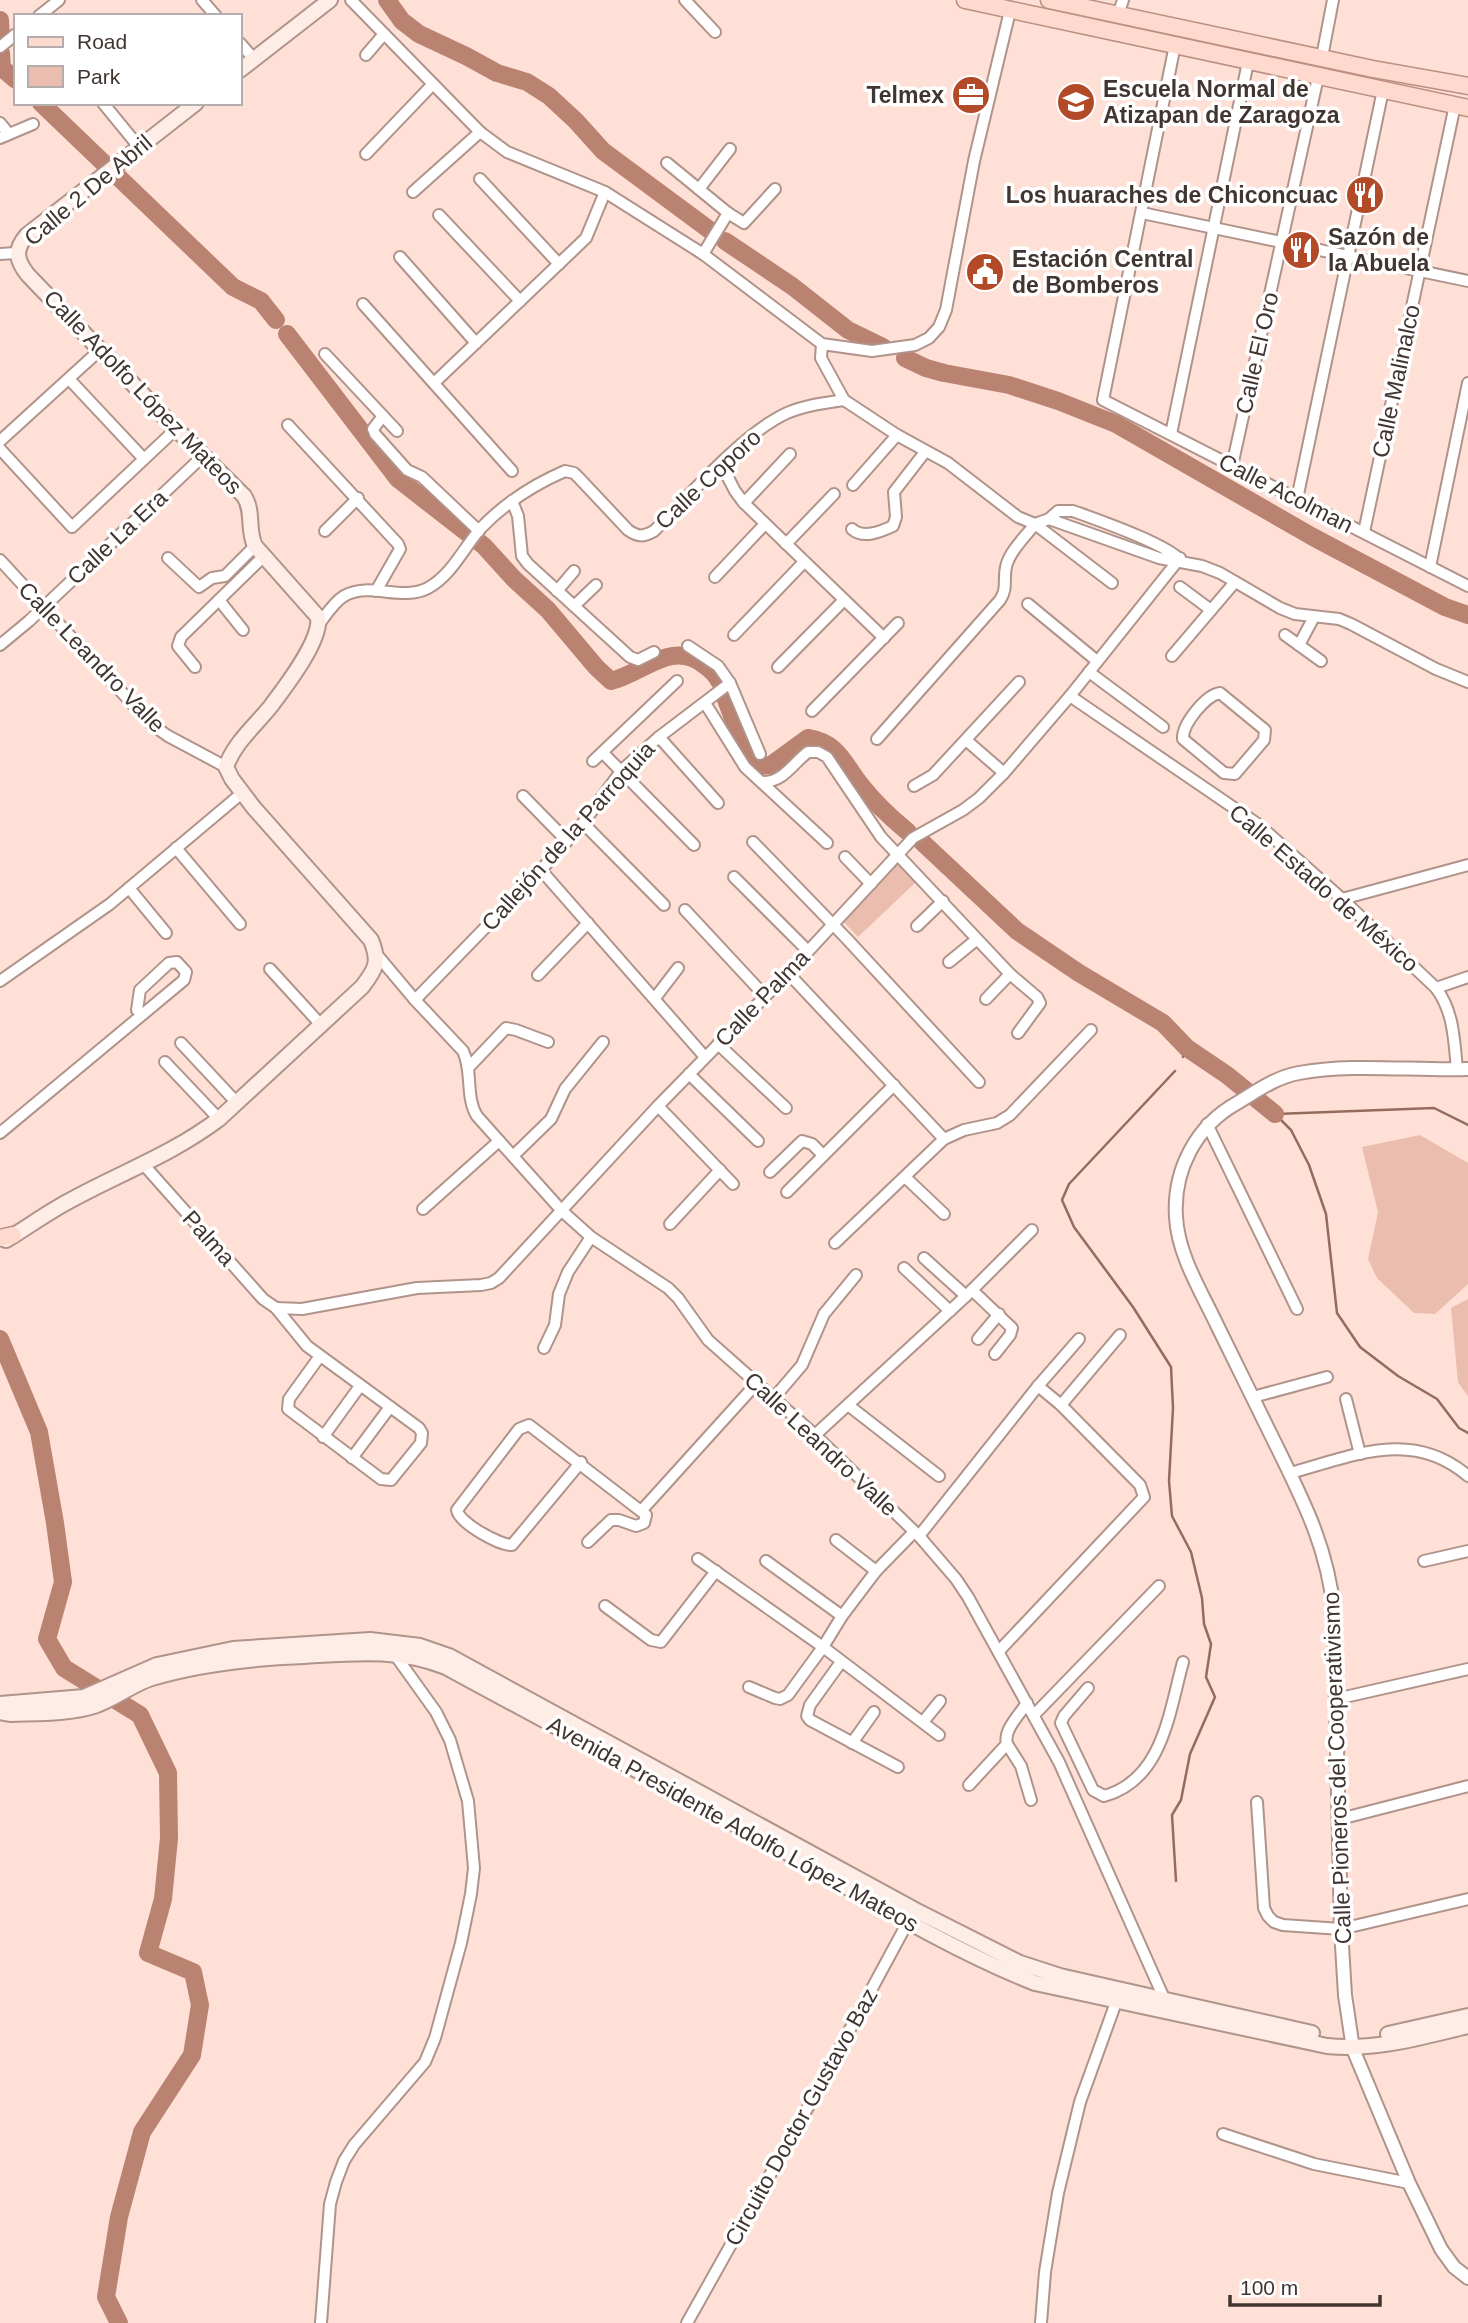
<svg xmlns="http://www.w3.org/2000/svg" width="1468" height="2323" font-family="Arial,sans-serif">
	<rect width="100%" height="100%" fill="#fee0d6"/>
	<g fill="#eabdae">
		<polygon points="899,860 917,881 858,937 843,921"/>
		<polygon points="1420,1135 1468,1163 1468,1284 1435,1314 1414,1313 1377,1278 1368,1259 1378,1212 1362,1147"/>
		<polygon points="1468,1299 1468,1396 1458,1382 1451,1308"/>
	</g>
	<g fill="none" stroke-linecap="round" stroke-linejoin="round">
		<g stroke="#956b5e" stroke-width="2.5">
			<polyline points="1183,1057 1187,1048"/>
			<polyline points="1175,1071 1069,1184 1062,1200 1074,1227 1133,1307 1171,1367 1173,1408 1169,1481 1172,1516 1191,1552 1202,1598 1204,1624 1211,1644 1206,1677 1215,1697 1190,1754 1181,1800 1172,1815 1176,1881"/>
			<polyline points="1275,1114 1291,1130 1309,1165 1326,1214 1337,1313 1360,1347 1398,1376 1437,1399 1459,1428 1468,1433"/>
			<polyline points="1276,1114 1434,1108 1468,1125"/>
		</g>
		<g stroke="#b98271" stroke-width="18">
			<polyline points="387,0 402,21 419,34 466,56 497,73 527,82 549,96 576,121 603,151 711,231"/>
			<polyline points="0,20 1,40"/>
			<polyline points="1,53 2,68 16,80"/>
			<polyline points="41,103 233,287 261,301 276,320"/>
			<polyline points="725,241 792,286 848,330 883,347"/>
			<path d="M 287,334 L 398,479 L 484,546 L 514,579 L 548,610 L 596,667 L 611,681 C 642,674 672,639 704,665 C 711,670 716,674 719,681"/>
			<polyline points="905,358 926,368 944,373 1009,385 1058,401 1116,424 1313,537 1445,607 1468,615"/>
			<path d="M 725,697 L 742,743 L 758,766 L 771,765 L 808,738 C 838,743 843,762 860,784 C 874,802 891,818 908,832"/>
			<polyline points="922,842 1017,931 1079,973 1163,1023 1187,1048 1227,1075 1275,1114"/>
			<polyline points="0,1339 39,1432 55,1523 63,1582 47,1639 64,1668 140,1715 168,1773 169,1838 163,1899 148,1953 193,1972 200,2005 192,2055 142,2132 119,2217 106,2297 119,2323"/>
		</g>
		<defs>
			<g id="minor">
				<polyline points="202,0 216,16"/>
				<polyline points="351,0 480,132 507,152 605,192 703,254 822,344 872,351 915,345 929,338 939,327 946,310 974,161 1010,11"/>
				<polyline points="685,0 715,32"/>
				<polyline points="1118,15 1123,0"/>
				<polyline points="39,16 59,0"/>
				<polyline points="240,43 254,59"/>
				<polyline points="1175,45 1103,400 1468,586"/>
				<polyline points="0,47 16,34"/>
				<polyline points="366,55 384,34"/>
				<polyline points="1322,57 1333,0"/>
				<polyline points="103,103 139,147"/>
				<polyline points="0,123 9,134"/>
				<polyline points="0,138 33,124"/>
				<polyline points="366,154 433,84"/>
				<polyline points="667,163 728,213 744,223 775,189"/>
				<polyline points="480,179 559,264"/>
				<polyline points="699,189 730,149"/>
				<polyline points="413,192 480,132"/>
				<polyline points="1142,213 1468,281"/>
				<polyline points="439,215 520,301"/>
				<polyline points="0,254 16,253"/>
				<polyline points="703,254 728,213"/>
				<polyline points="400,257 476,343"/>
				<polyline points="363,304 512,471"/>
				<path d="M 822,344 L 821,358 L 844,400 L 897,435 L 948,463 L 1018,517 L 1035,524 L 1049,519 L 1058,511 L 1073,511 C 1095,519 1171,545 1182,562"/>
				<polyline points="325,354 397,431"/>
				<polyline points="69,379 144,459"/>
				<polyline points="434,383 586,238 605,192"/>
				<polyline points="383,416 373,429 375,434 407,470 422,477 479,531"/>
				<polyline points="288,425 398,544 400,549 376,591"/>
				<polyline points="1171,434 1248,62"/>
				<polyline points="0,441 100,350"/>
				<polyline points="0,449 72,527 176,429"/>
				<polyline points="721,464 735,491 744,503 884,638"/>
				<polyline points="1232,466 1318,77"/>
				<polyline points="853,485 897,435"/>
				<polyline points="1297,499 1383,90"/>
				<polyline points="512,501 518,516 522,556 528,564 630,657 638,660 654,652"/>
				<polyline points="744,503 790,454"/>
				<polyline points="1049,519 1159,558 1202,566 1220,573 1280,608 1295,614 1339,619 1351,624 1436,669 1468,682"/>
				<path d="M 852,529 C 863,539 880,532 893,526 L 896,517 L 894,492 L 925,452"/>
				<polyline points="325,531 358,498"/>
				<polyline points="1364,532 1455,105"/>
				<polyline points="786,544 834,494"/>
				<polyline points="168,558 199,587 212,578 225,576 255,546"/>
				<polyline points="0,560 151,724 168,736 226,767"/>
				<polyline points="1430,567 1468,383"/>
				<polyline points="715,577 765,524"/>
				<polyline points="1180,587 1211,610"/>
				<polyline points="557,591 574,571"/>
				<polyline points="219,600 243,630"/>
				<polyline points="1028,604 1097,661"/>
				<polyline points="574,606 596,585"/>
				<path d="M 319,624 C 326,615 334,602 344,596 C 370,581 401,602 428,588 C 452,575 464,547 481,528 C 504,504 535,484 565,471 L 574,473 L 580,479 L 628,530 C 638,537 643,537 654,531 C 689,496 743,433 787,413 C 805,405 825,403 844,400"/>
				<polyline points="734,635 804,562"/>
				<polyline points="1285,635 1321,661"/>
				<polyline points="0,645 29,621 203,456"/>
				<polyline points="1299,645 1314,617"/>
				<polyline points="688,646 718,666 730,683 760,754"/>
				<polyline points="1172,656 1235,582"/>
				<polyline points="195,667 178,646 181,637 264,556"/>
				<polyline points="778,667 844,600"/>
				<polyline points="1089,672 1163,727"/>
				<path d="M 1220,693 L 1265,730 L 1264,740 L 1235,774 L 1224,773 L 1183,739 C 1182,724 1206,695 1220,693 Z"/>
				<path d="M 1070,696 L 1259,825 L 1342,899 L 1436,988 C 1454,1012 1454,1040 1457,1069"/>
				<polyline points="705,703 745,767 827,843"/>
				<polyline points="812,711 898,623"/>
				<polyline points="659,737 718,803"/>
				<path d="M 877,739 L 1000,600 C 1008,588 1003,580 1006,567 C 1009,552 1025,537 1035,524 L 1112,583"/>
				<polyline points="966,740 1004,773"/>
				<polyline points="603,753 694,845"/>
				<polyline points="593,761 677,681"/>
				<path d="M 762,782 C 783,783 793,763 808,752 L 818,752 L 827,757 L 881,837 L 1010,974 L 1037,997 L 1040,1003 L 1018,1033"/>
				<polyline points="914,786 933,775 1019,682"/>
				<polyline points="523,796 567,841"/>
				<polyline points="583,823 664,905"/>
				<polyline points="753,842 847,939 979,1082"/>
				<polyline points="176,848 240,924"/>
				<polyline points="845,857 871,884"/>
				<polyline points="541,870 705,1057"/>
				<polyline points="734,877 808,951"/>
				<polyline points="129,888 166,933"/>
				<polyline points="1342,899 1468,865"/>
				<polyline points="685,910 765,996"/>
				<polyline points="917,926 943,901"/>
				<path d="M 378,956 L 415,1000 L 463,1051 C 473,1071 465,1097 477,1116 L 562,1211 L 591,1237 L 668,1288 L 678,1298 L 708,1340 L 815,1435 L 919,1536 L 956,1579 L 968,1597 L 1059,1762 L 1167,2005"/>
				<polyline points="949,962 976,940"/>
				<polyline points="270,969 322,1026"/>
				<polyline points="788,973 944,1139"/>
				<polyline points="538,975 588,923"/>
				<polyline points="0,981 110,904 242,793"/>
				<polyline points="1436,988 1468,977"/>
				<polyline points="655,998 678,968"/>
				<polyline points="986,999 1010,974"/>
				<polyline points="415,1000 541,870 583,823 622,770 659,737 730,683"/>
				<polyline points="181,1043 237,1103"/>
				<polyline points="718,1044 786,1108"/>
				<polyline points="165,1062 219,1119"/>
				<polyline points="468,1068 506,1028 516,1030 548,1042"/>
				<polyline points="689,1074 758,1141"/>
				<polyline points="658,1106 733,1184"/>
				<polyline points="1207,1124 1297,1309"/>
				<polyline points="0,1133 184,980 186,972 177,962 169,963 140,990 137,1010 142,1015"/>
				<polyline points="513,1156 551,1119 565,1089 603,1042"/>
				<polyline points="144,1165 263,1299 276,1308 307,1346 419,1428 422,1433 421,1443 391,1480 381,1479 288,1409 289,1399 320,1356"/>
				<polyline points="770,1172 802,1141 812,1144 823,1155"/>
				<polyline points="905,1177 944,1214"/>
				<polyline points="787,1192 894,1085"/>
				<polyline points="423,1209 499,1141"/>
				<polyline points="670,1224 720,1170"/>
				<polyline points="835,1243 944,1139 964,1130 997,1123 1010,1115 1091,1030"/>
				<polyline points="924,1258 966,1296"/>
				<polyline points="904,1268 950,1311"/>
				<polyline points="972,1290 1012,1328 1010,1335 995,1354"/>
				<polyline points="276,1308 302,1309 417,1288 481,1285 491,1283 499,1278 658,1106 788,973 913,838 963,810 979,798 1004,773 1070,696 1180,558"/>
				<polyline points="978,1339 999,1314"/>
				<polyline points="544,1348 555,1325 559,1294 568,1272 591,1237"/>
				<polyline points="1253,1397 1327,1377"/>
				<polyline points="773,1399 802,1365 824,1314 856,1275"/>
				<polyline points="1346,1399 1360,1454"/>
				<polyline points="848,1405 939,1476"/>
				<polyline points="1061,1405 1120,1335"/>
				<polyline points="815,1435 966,1296 1032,1230"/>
				<polyline points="323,1437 360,1386"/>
				<polyline points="352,1458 390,1407"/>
				<path d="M 581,1462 L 512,1545 C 499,1545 459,1523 457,1510 L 519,1429 L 529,1425 L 646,1515 L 644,1523 L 636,1526 L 619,1520 L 611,1520 L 588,1542"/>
				<path d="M 1290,1473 C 1353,1456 1412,1428 1468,1476"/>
				<polyline points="642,1510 756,1384"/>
				<polyline points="919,1536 1038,1386 1079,1339"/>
				<polyline points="836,1540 876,1571"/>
				<polyline points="698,1559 823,1647 939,1735"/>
				<polyline points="766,1561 842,1616"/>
				<polyline points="1424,1561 1468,1551"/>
				<polyline points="605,1606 651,1640 661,1642 716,1571"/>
				<polyline points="999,1651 1144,1497 1140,1485 1061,1405 1038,1386"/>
				<polyline points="841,1662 810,1705 807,1716 810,1720 898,1767"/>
				<polyline points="749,1687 775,1698 780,1699 788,1695 823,1647 842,1616 876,1571 914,1532"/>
				<path d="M 1088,1688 L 1064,1716 L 1061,1723 L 1093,1790 L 1104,1796 C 1163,1780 1169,1712 1183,1662"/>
				<polyline points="1336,1699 1468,1669"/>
				<polyline points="1034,1715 1159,1586"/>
				<polyline points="923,1722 940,1701"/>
				<polyline points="852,1743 874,1712"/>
				<polyline points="1007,1744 1021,1766 1031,1800"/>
				<path d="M 969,1785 L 1007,1744 C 1003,1730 1020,1714 1027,1703"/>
				<polyline points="1257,1802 1264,1908 1268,1916 1274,1922 1283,1925 1341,1929 1468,1899"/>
				<polyline points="1340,1819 1468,1786"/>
				<polyline points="1223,2134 1314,2164 1409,2183"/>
				<polyline points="321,2323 330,2204 336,2182 344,2161 354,2145 425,2062 435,2038 461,1943 471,1894 474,1868 468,1801 450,1740 436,1712 393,1652"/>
				<polyline points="687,2323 808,2107 910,1918"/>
				<polyline points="1041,2323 1045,2272 1058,2193 1080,2102 1119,1994"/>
			</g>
			<path id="tertiary" d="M 1468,1069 C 1414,1071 1352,1063 1299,1073 C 1276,1077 1257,1091 1237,1103 C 1196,1126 1173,1170 1176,1217 C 1178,1255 1201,1291 1217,1325 C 1236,1364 1256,1404 1275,1443 C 1303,1500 1328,1548 1334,1612 L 1341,1929 L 1345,1995 L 1353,2049 L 1409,2183 L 1441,2249 L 1454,2267 L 1468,2278"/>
			<g id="secondary">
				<polyline points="240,70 330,0"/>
				<path d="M 6,1240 C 28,1227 48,1212 71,1200 C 122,1172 171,1155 219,1119 L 362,987 C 376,969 380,962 371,940 L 254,808 L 232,779 L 226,767 C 234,743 255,726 271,706 C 285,687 322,640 318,617 L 255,546 C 247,530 254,511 244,496 L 176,429 L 28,275 C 16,260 14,250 27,235 L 196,103"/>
				<polyline points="0,1704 84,1697 157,1665 233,1649 370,1640 420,1646 449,1656 915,1910 1020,1963 1060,1976 1312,2033"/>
				<path d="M 0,1712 L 10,1714 C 37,1713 68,1714 94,1706 C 115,1699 132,1684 152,1678 C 202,1663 252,1658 304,1656 C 355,1653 397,1648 446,1667 C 560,1729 673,1789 786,1852 C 865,1897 951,1950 1035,1983 L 1327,2046 C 1375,2051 1421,2037 1468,2026"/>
				<polyline points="1388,2034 1468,2016"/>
			</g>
			<g id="primary">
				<polyline points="965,0 1468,108"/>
				<polyline points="1049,0 1373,69 1468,86"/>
				<polyline points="0,1238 13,1235"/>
			</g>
		</defs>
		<use href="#minor" stroke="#b0938a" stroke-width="14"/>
		<use href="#tertiary" stroke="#b0938a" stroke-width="16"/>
		<use href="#secondary" stroke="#b0938a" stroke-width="18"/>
		<use href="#primary" stroke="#bb8f82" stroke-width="19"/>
		<use href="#minor" stroke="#fff" stroke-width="10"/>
		<use href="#tertiary" stroke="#fff" stroke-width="12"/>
		<use href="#secondary" stroke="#feece6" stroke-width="14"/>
		<use href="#primary" stroke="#fed9ce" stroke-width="16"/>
	</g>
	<defs>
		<symbol id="office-disc" viewBox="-11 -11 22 22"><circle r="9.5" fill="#b24a28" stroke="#fff"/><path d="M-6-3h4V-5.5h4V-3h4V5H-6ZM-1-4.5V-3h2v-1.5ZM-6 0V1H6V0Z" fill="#fff"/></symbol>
		<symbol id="school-disc" viewBox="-11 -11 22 22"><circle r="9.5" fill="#b24a28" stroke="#fff"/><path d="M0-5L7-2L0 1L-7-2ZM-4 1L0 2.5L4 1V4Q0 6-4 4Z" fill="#fff"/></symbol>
		<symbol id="restaurant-disc" viewBox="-11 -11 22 22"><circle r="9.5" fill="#b24a28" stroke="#fff"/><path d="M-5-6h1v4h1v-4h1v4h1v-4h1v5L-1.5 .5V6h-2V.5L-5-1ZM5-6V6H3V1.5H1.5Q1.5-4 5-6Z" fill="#fff"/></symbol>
		<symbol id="civic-disc" viewBox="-11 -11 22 22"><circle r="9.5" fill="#b24a28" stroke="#fff"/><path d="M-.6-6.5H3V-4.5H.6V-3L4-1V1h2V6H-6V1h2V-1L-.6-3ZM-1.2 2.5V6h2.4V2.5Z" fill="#fff"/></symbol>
	</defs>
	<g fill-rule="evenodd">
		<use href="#office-disc" x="949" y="73" width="44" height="44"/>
		<use href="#school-disc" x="1054" y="80" width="44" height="44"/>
		<use href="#restaurant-disc" x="1343" y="173" width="44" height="44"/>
		<use href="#restaurant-disc" x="1279" y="228" width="44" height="44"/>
		<use href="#civic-disc" x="963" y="250" width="44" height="44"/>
	</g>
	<g text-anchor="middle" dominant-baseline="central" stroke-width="7" stroke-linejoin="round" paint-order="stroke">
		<g font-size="23" font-weight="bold" fill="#413531" stroke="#fff" text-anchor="start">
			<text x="1103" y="89">Escuela Normal de<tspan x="1103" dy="26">Atizapan de Zaragoza</tspan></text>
			<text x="944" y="95" text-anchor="end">Telmex</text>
			<text x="1338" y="195" text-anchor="end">Los huaraches de Chiconcuac</text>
			<text x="1328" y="237">Sazón de<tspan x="1328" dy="26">la Abuela</tspan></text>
			<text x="1012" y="259">Estación Central<tspan x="1012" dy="26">de Bomberos</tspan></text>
		</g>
		<g font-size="23" fill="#413531" stroke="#fff">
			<text transform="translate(88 190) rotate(-40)">Calle 2 De Abril</text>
			<text transform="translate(1257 353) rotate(-77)">Calle El Oro</text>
			<text transform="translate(1396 381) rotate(-78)">Calle Malinalco</text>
			<text transform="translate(143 392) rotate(46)">Calle Adolfo López Mateos</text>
			<text transform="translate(708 479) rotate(-43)">Calle Coporo</text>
			<text transform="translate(1286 493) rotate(27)">Calle Acolman</text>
			<text transform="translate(117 537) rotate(-43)">Calle La Era</text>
			<text transform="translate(92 657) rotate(46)">Calle Leandro Valle</text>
			<text transform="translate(568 836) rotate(-48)">Callejón de la Parroquia</text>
			<text transform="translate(1324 888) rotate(41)">Calle Estado de México</text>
			<text transform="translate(762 998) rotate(-46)">Calle Palma</text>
			<text transform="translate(209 1238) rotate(48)">Palma</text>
			<text transform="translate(821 1444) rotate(43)">Calle Leandro Valle</text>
			<text transform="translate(1337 1768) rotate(-92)">Calle Pioneros del Cooperativismo</text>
			<text transform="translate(733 1824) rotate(29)">Avenida Presidente Adolfo López Mateos</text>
			<text transform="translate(801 2117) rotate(-61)">Circuito Doctor Gustavo Baz</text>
		</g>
	</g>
	<rect x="14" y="14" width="228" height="91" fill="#ffffff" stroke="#b3aead" stroke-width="2"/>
	<rect x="28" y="37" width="35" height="10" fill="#fed9ce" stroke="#b3aead" stroke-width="2"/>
	<text x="77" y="49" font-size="21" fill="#413531">Road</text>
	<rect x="28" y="66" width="35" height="21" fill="#eabdae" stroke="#b3aead" stroke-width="2"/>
	<text x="77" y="84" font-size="21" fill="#413531">Park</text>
	<path d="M1230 2295v10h150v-10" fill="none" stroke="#413531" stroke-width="3.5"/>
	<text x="1240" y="2295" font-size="21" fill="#413531" stroke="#ffffff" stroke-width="5" paint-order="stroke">100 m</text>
</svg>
